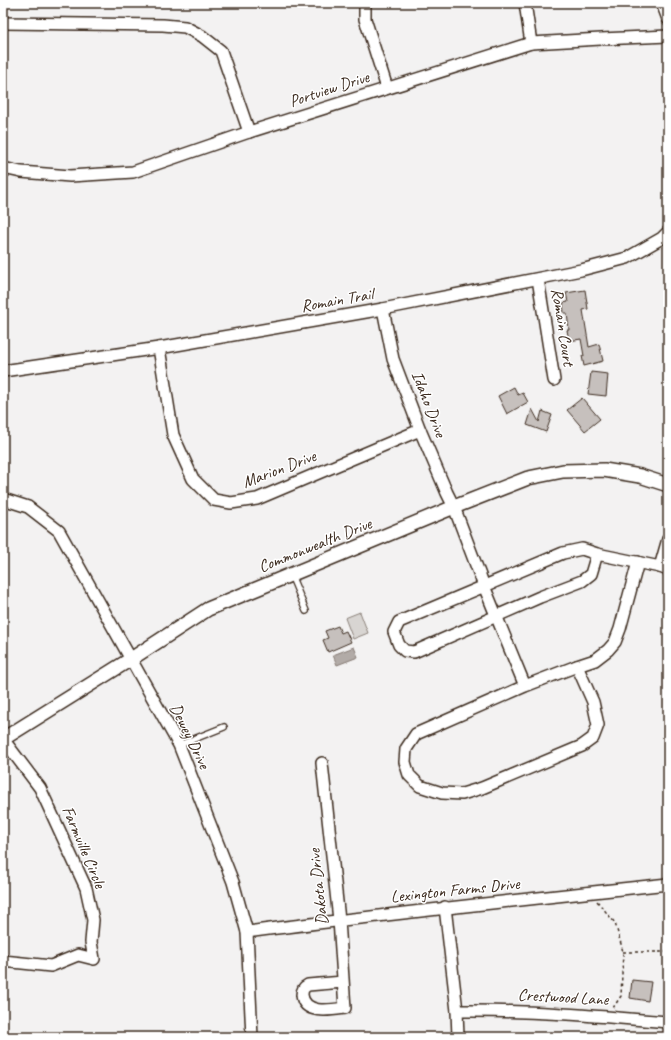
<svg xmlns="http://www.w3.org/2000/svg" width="671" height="1040" font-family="Caveat,sans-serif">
	<rect width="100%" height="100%" fill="#f3f2f2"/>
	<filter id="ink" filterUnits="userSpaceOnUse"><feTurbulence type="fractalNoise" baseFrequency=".025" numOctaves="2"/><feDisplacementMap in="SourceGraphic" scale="8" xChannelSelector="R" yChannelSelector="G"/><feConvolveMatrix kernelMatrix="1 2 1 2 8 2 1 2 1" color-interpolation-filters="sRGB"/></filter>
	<g filter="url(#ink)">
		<polygon fill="#d8d5d2" stroke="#8a8078" points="360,612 368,633 353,639 345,618"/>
		<polygon fill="#b2aba7" stroke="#827770" points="354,647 358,657 337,665 333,655"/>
		<g fill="#c6c0bd" stroke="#3b2a1e">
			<polygon points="585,290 588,309 583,310 589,347 599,344 603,361 584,366 582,356 584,356 581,339 569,341 567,330 569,330 567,313 564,313 563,303 568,302 566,293"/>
			<polygon points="591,372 608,374 606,396 588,394"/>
			<polygon points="514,387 518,395 523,393 528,402 507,414 498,396"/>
			<polygon points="582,398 600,419 585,431 567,410"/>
			<polygon points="532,409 539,422 542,411 552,415 546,432 527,425"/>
			<polygon points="338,626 341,633 346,631 351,642 328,652 323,640 328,638 325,631"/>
			<polygon points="632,980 651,982 648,1001 630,998"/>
		</g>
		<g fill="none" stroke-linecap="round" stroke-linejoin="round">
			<defs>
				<g id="service">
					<polyline points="291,575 306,611"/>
					<polyline points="179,745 224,727"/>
				</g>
				<g id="minor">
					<polyline points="365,3 365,19 387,88"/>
					<polyline points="525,3 531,43"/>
					<polyline points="662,3 668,19"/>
					<polyline points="3,23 163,25 185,27 202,36 221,51 249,132"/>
					<polyline points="3,168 21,172 70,176 133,172 249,132 531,43 601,39 668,36"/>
					<polyline points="538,279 554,380"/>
					<polyline points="383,309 393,359 420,430 447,493 454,507 484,586 525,686 577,666 593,702 598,725 593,738 582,746 482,788 462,794 442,793 420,786 409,775 405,762 406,749 416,734 525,686"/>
					<polyline points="159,348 173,435 193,479 214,500 231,503 257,499 420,430"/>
					<polyline points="3,371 159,348 383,309 581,270 627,258 662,238 668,232"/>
					<polyline points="3,499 28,507 59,531 179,745 233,882 247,932 252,1037"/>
					<polyline points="597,554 591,574 582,581 540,597 414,652 405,651 399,645 394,632 399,622 563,553 582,549 597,554 660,567 668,570"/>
					<polyline points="660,567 668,539"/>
					<polyline points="577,666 595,660 608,650 615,642 620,629 638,562"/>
					<path d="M 322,763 L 339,920 L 345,1008 C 331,1010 304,1015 302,995 C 302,989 304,987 308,985 L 343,982"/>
					<polyline points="445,907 457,1011 458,1037"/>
					<path d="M 247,932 C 387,914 527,899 668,884"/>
					<polyline points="3,961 51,966 78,955 94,959 91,942 93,920 86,888 40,788 3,739"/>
					<path d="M 457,1011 C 527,1010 598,1016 668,1022"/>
				</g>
				<polyline id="tertiary" points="3,739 131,659 208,609 454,507 528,478 563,471 604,470 640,476 668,485"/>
			</defs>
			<use href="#service" stroke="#3b2a1e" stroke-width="8"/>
			<use href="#minor" stroke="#3b2a1e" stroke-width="14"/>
			<use href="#tertiary" stroke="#3b2a1e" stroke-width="16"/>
			<g stroke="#3b2a1e" stroke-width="1.5" stroke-dasharray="3 3" stroke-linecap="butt">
				<polyline points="597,901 615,923 621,944 623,952 621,996 613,1008"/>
				<polyline points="623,952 668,952"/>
			</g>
			<use href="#service" stroke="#fff" stroke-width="5.5"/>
			<use href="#minor" stroke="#fff" stroke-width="11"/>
			<use href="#tertiary" stroke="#fff" stroke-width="13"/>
		</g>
	</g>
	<g text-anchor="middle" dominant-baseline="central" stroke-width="3" stroke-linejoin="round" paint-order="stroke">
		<g font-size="17" fill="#3b2a1e" stroke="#fff">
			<text transform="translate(329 89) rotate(-18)">Portview Drive</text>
			<text transform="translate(337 300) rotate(-10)">Romain Trail</text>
			<text transform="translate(563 327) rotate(81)">Romain Court</text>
			<text transform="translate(429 404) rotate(69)">Idaho Drive</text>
			<text transform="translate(279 469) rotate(-21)">Marion Drive</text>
			<text transform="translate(315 545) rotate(-22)">Commonwealth Drive</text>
			<text transform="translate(190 736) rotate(64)">Dewey Drive</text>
			<text transform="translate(84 847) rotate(67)">Farmville Circle</text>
			<text transform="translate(318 887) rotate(-96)">Dakota Drive</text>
			<text transform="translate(455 890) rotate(-6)">Lexington Farms Drive</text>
			<text transform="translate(563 997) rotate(3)">Crestwood Lane</text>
		</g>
	</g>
	<rect width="671" height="1040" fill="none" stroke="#fff" stroke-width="16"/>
	<rect x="8" y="8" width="655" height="1024" fill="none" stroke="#3b2a1e" stroke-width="1.5" filter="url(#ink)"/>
</svg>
